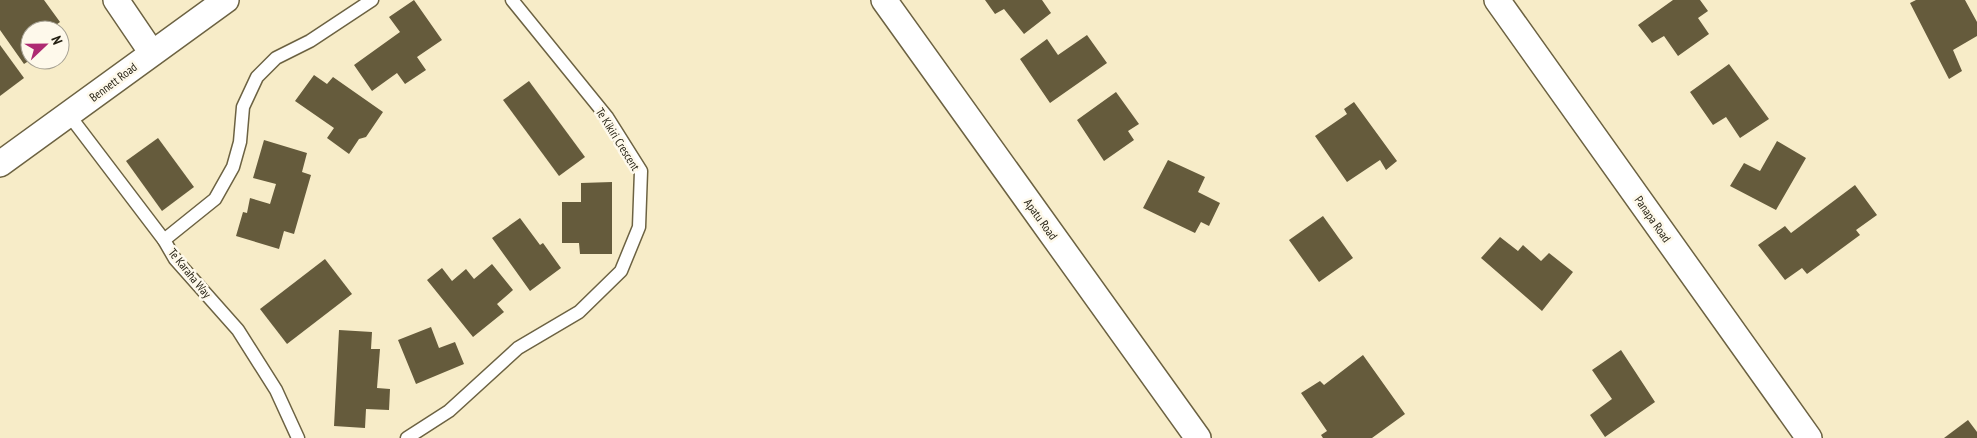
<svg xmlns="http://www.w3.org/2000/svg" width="1977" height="438" font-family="'PT Sans Narrow',sans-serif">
	<rect width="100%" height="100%" fill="#f7ecc8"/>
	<g fill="#655b3c">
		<polygon points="0,0 44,0 60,22 49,30 30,30 30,60 24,64 0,30"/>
		<polygon points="414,0 442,40 417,57 426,70 405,84 397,73 372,91 354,65 400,32 389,17"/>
		<polygon points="985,0 1042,0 1051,13 1024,34 1004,9 995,14"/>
		<polygon points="1673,0 1700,0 1708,11 1698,18 1709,34 1678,56 1664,36 1652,43 1638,25"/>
		<polygon points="1916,0 1965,0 1977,22 1977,36 1953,50 1962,71 1949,79 1910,3"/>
		<polygon points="1087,35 1107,63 1050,103 1020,59 1047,39 1058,55"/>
		<polygon points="0,45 24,78 0,96"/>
		<polygon points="1729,64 1769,119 1740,138 1726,117 1713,125 1690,92"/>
		<polygon points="314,75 327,84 333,77 383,112 366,137 359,139 349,154 327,138 334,128 295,101"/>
		<polygon points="529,81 585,157 559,176 503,100"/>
		<polygon points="1116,92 1139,124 1128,131 1134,140 1104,161 1077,120"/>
		<polygon points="1354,102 1397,161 1386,170 1380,160 1347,182 1315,136 1347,114 1344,109"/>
		<polygon points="158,138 194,187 162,211 126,161"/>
		<polygon points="264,140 307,153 302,172 311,175 294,234 284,231 279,249 236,236 243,212 247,213 250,198 270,204 276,184 253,178"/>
		<polygon points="1777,141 1806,158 1776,210 1730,186 1744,163 1760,171"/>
		<polygon points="1168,160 1205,177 1198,192 1220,203 1209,226 1201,222 1195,233 1143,208"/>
		<polygon points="612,182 612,254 580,254 579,243 562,243 562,202 581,202 581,183"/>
		<polygon points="1855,185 1877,215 1856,230 1860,235 1807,274 1802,268 1785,280 1758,245 1785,226 1791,233"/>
		<polygon points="1323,216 1353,258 1319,282 1289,240"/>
		<polygon points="520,218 540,245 543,243 561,268 530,291 492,238"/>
		<polygon points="1500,237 1518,251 1523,245 1541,261 1549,253 1573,272 1542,311 1481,258"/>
		<polygon points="325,259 352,294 287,344 260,309"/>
		<polygon points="492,264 513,290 497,304 504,312 473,337 427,280 442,268 452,281 466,269 474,279"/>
		<polygon points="431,327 439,348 455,342 464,364 416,384 398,340"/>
		<polygon points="339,330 372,332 371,349 380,349 377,388 390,389 389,410 366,409 365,428 334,426"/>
		<polygon points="1621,350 1655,402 1605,437 1590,415 1612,399 1592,370"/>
		<polygon points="1363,355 1405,414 1372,438 1323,438 1321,435 1327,431 1301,393 1320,381 1324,385"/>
		<polygon points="1968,420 1977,432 1977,438 1944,438"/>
	</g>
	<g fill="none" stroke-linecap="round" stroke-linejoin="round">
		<defs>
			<g id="service">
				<polyline points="69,115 164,240 175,259 238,330 276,390 298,438"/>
				<polyline points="164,240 215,199 233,167 240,142 243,107 257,77 276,58 310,41 372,0"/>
				<polyline points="407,438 449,411 518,348 579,312 621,271 639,227 641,171 607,117 512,0"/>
			</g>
			<g id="minor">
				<polyline points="116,0 152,53"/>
				<polyline points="884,0 1198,438"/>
				<polyline points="1497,0 1809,438"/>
				<polyline points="0,164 226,0"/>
			</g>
		</defs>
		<use href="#service" stroke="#6c6242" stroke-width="15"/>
		<use href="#minor" stroke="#6c6242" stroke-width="28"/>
		<use href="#service" stroke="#fff" stroke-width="12"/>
		<use href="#minor" stroke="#fff" stroke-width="25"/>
	</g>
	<g text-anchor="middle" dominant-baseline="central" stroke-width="5" stroke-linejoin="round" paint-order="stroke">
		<g font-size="12" fill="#221e10" stroke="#fef9eb">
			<text transform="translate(113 82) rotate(-37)">Bennett Road</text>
			<text transform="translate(618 139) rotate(58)">Te Kikiri Crescent</text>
			<text transform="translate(1041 219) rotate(54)">Apatu Road</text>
			<text transform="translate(1653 219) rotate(55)">Panapa Road</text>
			<text transform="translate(190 273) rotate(51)">Te Karaha Way</text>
		</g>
	</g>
	<g transform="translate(45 45) rotate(68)"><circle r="24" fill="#fef9eb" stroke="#a6a193"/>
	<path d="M0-4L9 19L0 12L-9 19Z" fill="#ae2a72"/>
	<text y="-8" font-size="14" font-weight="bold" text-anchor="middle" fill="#221e10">N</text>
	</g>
</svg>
